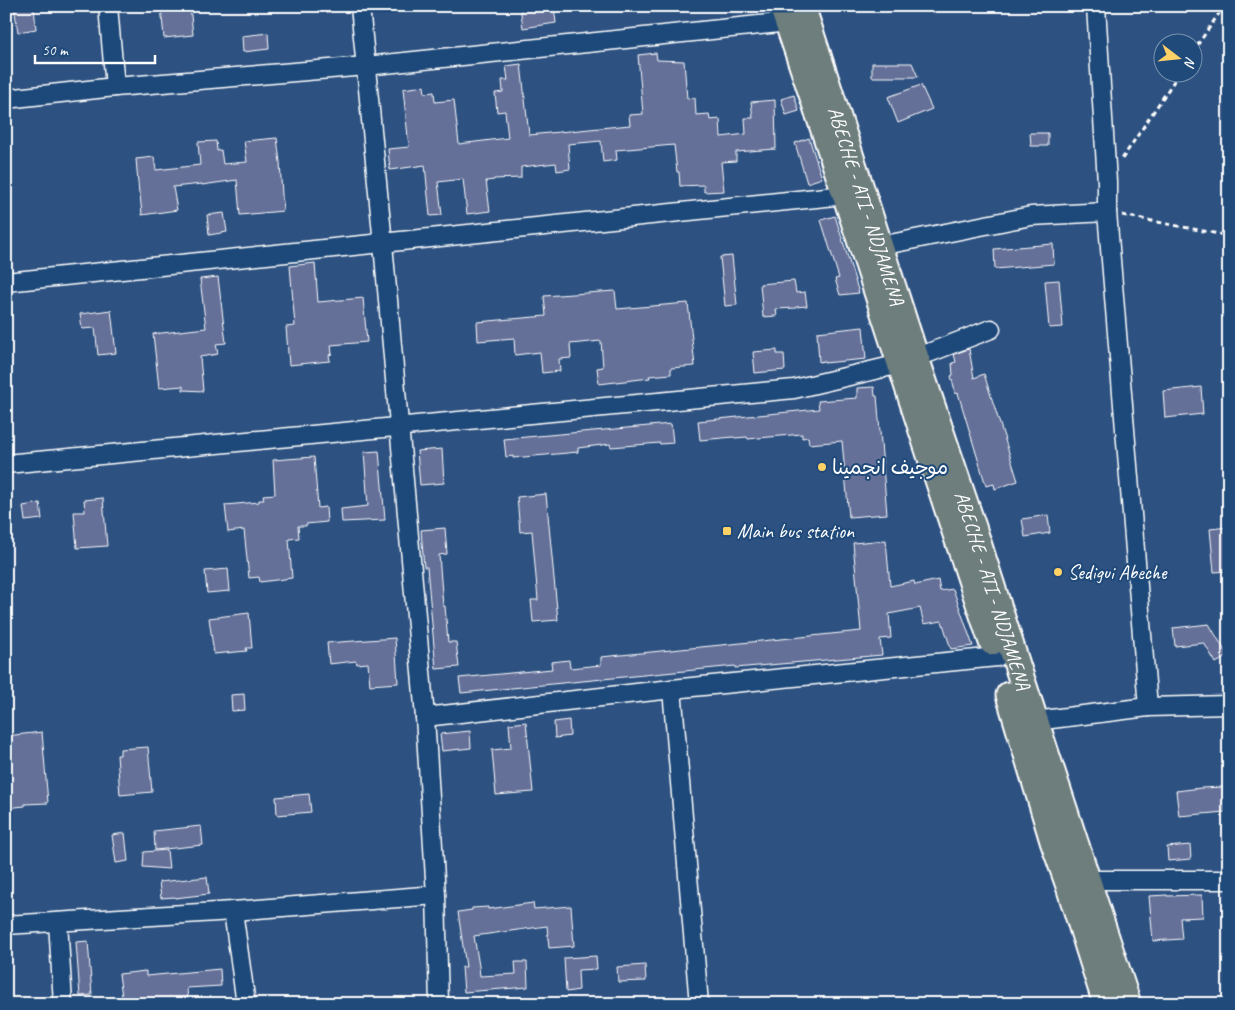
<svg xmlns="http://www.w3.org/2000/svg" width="1235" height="1010" font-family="Caveat,'Playpen Sans Arabic',sans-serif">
	<rect width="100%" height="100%" fill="#2d5180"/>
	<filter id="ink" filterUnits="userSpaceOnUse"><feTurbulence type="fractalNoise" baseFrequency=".02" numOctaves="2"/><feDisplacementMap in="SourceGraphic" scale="10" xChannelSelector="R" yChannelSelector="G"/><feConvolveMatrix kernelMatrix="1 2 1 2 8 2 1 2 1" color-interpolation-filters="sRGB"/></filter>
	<g filter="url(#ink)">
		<g fill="#656f99" stroke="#fff">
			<polygon points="14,6 34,6 36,29 18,32"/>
			<polygon points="161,6 190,6 193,35 164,38"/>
			<polygon points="520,6 554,6 556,23 523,28"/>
			<polygon points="268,33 269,49 243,52 242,36"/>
			<polygon points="656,53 657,60 684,61 687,99 695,98 696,115 709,114 710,120 720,119 721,137 746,134 745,118 753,118 751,102 775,100 776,149 736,152 736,161 721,162 724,191 704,192 704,185 680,186 679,172 677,172 674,145 616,150 617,160 603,162 601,141 568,144 570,169 557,171 556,163 521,167 521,178 494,179 494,180 486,181 490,211 467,214 463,179 438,182 442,215 430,216 425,165 390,170 388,149 409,147 403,89 424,86 425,93 434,92 435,102 454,100 459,144 508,138 505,111 497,112 495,93 503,92 502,80 508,80 506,66 521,64 529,135 630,125 629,115 643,114 638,55"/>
			<polygon points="872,63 912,63 918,77 872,77"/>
			<polygon points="921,85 932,109 898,123 888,97"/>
			<polygon points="794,95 799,111 786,115 781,99"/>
			<polygon points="1030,133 1048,133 1048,146 1031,146"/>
			<polygon points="277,138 280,162 283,211 240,215 237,180 202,185 202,184 173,187 177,210 142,215 140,194 139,194 136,159 154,157 156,170 200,165 198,142 216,141 217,151 221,150 223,164 247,162 244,141"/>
			<polygon points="809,138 822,178 807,183 795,143"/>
			<polygon points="224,213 227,232 209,235 207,215"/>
			<polygon points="835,216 854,277 859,293 840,295 835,279 839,278 821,220"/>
			<polygon points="1053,244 1054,264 995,269 994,249"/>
			<polygon points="732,256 737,305 725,306 720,257"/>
			<polygon points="315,263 318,302 363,298 367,342 331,345 332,354 329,355 330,361 289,365 286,327 295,326 290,266"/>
			<polygon points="218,277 226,343 216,344 218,354 200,357 203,391 183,390 183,386 159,388 153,334 206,328 200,279"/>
			<polygon points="1059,280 1063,327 1049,328 1045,281"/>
			<polygon points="794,281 796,293 805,292 807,306 796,307 796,308 776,309 777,316 763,317 760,284"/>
			<polygon points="615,291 617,309 688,303 695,366 671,368 671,374 649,376 650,378 599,384 597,368 603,367 601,341 570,344 571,358 559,359 560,371 542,373 540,352 515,355 514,338 478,341 477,322 546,316 544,296"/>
			<polygon points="111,310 116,353 98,355 95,328 82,329 80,314"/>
			<polygon points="863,327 866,359 824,363 824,361 819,362 817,332"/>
			<polygon points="969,349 974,378 984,374 1018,481 995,489 994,484 986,486 958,393 956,394 951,376 953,375 952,363 956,362 954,354"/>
			<polygon points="777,350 777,354 784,354 785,370 755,373 753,352"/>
			<polygon points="874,387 875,396 877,396 887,514 849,517 842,441 809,444 808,437 802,438 802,434 748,439 747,437 735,438 734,437 700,440 698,421 819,409 818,401 857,398 857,388"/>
			<polygon points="1201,387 1203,414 1165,418 1163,391"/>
			<polygon points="671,424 673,443 660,444 660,443 611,447 610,444 578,448 578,452 513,458 513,456 506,457 504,439"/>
			<polygon points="442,449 444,483 420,485 417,451"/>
			<polygon points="379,451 385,520 342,522 341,509 368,506 364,452"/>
			<polygon points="314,457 318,508 326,507 327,522 306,524 306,526 298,526 299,538 289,539 292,578 260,582 259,577 249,578 244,530 228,532 225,505 259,502 259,500 264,500 263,495 275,494 273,460"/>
			<polygon points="546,494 558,620 533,622 531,600 538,600 532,531 520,532 517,497"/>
			<polygon points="103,498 107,546 77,548 74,512 85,512 84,500"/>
			<polygon points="40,503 42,519 25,521 23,506"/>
			<polygon points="1048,515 1050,533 1025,537 1022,519"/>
			<polygon points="1228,527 1229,571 1214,572 1210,529"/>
			<polygon points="445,528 447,554 439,555 443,606 445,606 448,642 456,642 459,667 436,669 427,567 424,567 421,530"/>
			<polygon points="886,540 890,586 914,581 915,585 938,580 940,591 953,589 973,646 951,649 942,621 924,624 920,608 889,614 891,638 880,639 882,655 735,668 735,666 461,693 459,678 552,669 551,662 569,660 570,668 601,665 601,657 861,631 853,543"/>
			<polygon points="228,569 230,591 207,593 205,571"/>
			<polygon points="249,613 252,648 246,648 247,651 214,654 209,618"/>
			<polygon points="1209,624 1228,656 1216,663 1204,643 1175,646 1173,628"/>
			<polygon points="395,638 398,683 370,685 368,663 357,664 356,661 329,664 327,643"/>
			<polygon points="244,694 245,710 232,711 231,695"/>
			<polygon points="569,720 570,736 555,738 554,722"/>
			<polygon points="526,722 533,792 496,795 492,750 511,748 509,724"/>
			<polygon points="470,731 471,748 442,751 440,734"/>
			<polygon points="42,732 48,803 25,804 25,806 6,808 6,736"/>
			<polygon points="148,747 152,792 120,795 117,755 120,755 120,749"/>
			<polygon points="1224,787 1225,812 1179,816 1176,791 1201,788"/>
			<polygon points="309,794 311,812 277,815 276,797"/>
			<polygon points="201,826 203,845 155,850 154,831"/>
			<polygon points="125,833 128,861 116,863 112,835"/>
			<polygon points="1190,845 1191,859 1168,861 1167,847"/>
			<polygon points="167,850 169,869 143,867 144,852"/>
			<polygon points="207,877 209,894 175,898 175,897 161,898 159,882"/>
			<polygon points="1167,895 1167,896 1202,895 1203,917 1180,918 1182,939 1153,941 1149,896"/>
			<polygon points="533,903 534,909 571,906 574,946 549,948 547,926 474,936 479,966 480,976 516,974 515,962 527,962 528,987 464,992 462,967 466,967 458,912 472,910 472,908 488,907 488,909"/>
			<polygon points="88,941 92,995 80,996 76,942"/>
			<polygon points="596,956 597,969 578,970 579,990 566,992 564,958"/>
			<polygon points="645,965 646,981 618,982 617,967"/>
			<polygon points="220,969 221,986 187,988 188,1004 123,1004 119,974 146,971 146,976"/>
		</g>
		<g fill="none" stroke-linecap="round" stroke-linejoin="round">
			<defs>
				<g id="minor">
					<polyline points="108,6 115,87"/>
					<polyline points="1096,6 1107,182 1107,212 1148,707"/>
					<polyline points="6,99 115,87 366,66 798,21"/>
					<polyline points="880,246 1031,216 1107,212"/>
					<polyline points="6,282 845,195"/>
					<polyline points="6,464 794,389 900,364 991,329"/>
					<polyline points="672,689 699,1004"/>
					<polyline points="425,717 672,689 997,657"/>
					<polyline points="1035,721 1148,707 1229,705"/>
					<polyline points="1079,881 1087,880 1229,880"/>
					<polyline points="436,895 439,1004"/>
					<polyline points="233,911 246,1004"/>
					<polyline points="58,922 63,1004"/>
					<polyline points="6,925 233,911 436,895 425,717 383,244 360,6"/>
				</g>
				<g id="highway">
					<path d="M 782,6 C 855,217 920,431 992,642"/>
					<path id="s1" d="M 802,6 L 916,358 L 973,527 L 1019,671 L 1128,1004"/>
					<polyline points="1009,695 1053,841 1068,883 1106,1004"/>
				</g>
			</defs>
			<use href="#minor" stroke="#fff" stroke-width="21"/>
			<use href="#highway" stroke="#fff" stroke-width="29"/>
			<g stroke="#fff" stroke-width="3" stroke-dasharray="5 4" stroke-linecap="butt">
				<polyline points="1192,53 1220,12 1220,6"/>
				<polyline points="1122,159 1180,72"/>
				<polyline points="1122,215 1229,236"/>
			</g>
			<use href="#minor" stroke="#1f4a7a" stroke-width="18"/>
			<use href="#highway" stroke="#6d7e7c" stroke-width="25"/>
		</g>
	</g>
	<g fill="#ffd166" stroke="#1f4a7a" stroke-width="2">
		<circle cx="822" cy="467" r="5"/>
		<rect x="722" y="526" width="10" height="10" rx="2.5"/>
		<circle cx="1058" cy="572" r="5"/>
	</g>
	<g text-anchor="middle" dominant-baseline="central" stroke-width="4" stroke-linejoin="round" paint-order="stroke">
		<g font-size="20" fill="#fff" stroke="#1f4a7a">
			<text stroke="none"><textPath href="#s1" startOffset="210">ABECHE - ATI - NDJAMENA</textPath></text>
			<text stroke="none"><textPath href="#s1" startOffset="615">ABECHE - ATI - NDJAMENA</textPath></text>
		</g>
		<g font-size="20" fill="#fff" stroke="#1f4a7a" text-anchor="start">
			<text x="832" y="467">موجيف انجمينا</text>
			<text x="737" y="531">Main bus station</text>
			<text x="1068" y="572">Sedigui Abeche</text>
		</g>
	</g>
	<rect width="1235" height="1010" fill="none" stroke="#1f4a7a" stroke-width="25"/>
	<rect x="12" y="12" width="1210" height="985" fill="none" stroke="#fff" stroke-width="2" filter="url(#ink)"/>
	<g transform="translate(1178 58) rotate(106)"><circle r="24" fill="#1f4a7a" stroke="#7992af"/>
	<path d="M0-4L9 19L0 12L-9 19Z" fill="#ffd166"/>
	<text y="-8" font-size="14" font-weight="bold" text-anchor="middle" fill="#ffffff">N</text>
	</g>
	<path d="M35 55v8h120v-8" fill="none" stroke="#ffffff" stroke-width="2.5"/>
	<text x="42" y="55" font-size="15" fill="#ffffff" stroke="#1f4a7a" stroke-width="4" paint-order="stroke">50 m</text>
</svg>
